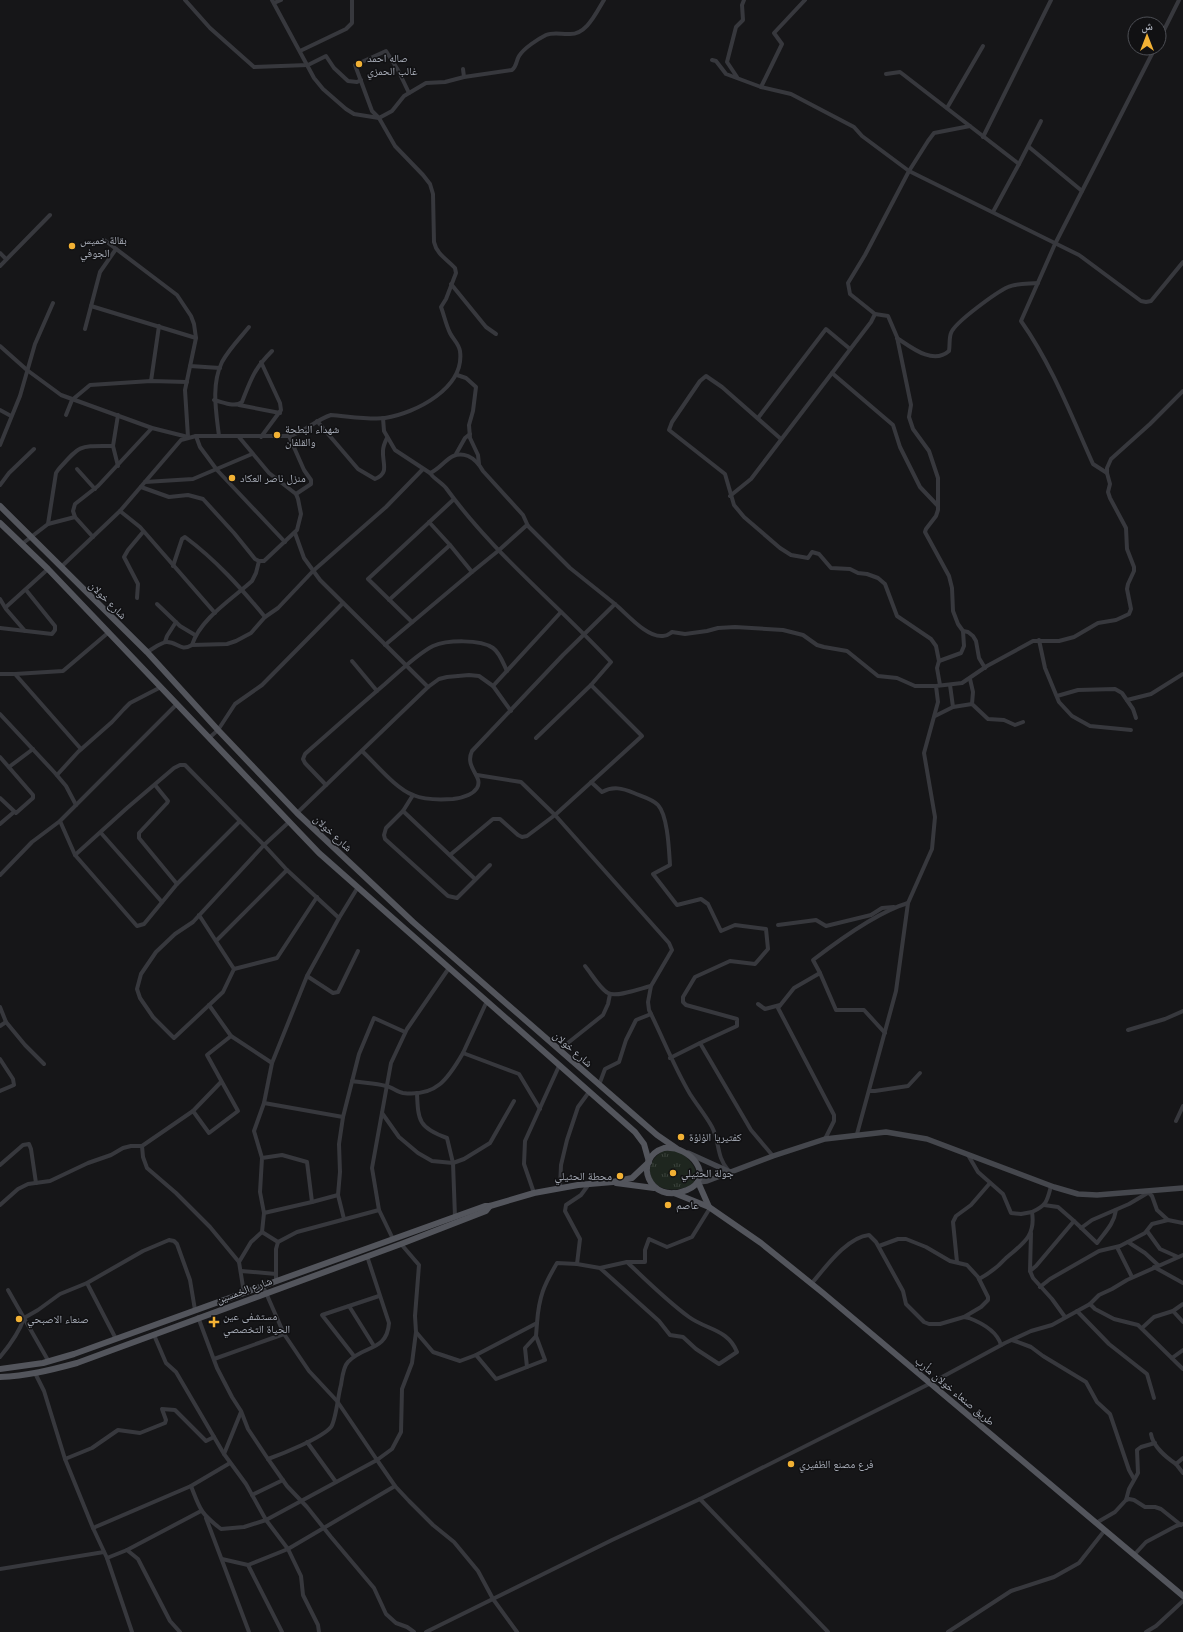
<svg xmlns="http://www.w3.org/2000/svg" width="1183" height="1632" font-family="'Space Grotesk','Noto Naskh Arabic',sans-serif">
	<defs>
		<pattern id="park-tufts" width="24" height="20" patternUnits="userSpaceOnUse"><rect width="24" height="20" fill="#1e261f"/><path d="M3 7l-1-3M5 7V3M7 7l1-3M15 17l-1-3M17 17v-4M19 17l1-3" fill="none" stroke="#3c433d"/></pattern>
	</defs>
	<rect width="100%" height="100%" fill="#161618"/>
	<path fill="url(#park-tufts)" d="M 665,1150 C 669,1151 674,1150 677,1151 C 688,1156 702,1171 693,1183 C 690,1187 684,1188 679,1189 C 650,1194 638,1164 665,1150 Z"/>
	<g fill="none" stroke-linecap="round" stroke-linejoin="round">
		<g stroke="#37383d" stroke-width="4">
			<polyline points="185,0 210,28 254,67 308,65 326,56 334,68 348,81 357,82 361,80"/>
			<path d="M 272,0 L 314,78 L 323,89 L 346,109 L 354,114 L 379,118 L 392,111 L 404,96 L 426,83 L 445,82 L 464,77 L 512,70 C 517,66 516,61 519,56 C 524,48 538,39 546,35 C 553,32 560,34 568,34 C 586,36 596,13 604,0"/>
			<polyline points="274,3 281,0"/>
			<polyline points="1159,40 1179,0"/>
			<polyline points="300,51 346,29 352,23 352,0"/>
			<polyline points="712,60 716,61 726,74 761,87 791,94 854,127 862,136 909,171 1079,255 1141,301 1146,302 1151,301 1183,262"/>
			<polyline points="463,69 464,77"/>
			<polyline points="886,74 900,72 1019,164 993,212"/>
			<polyline points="737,77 727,62 736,27 743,20 742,5 744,0"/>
			<polyline points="761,87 782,44 774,33 805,0"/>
			<polyline points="947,108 983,46"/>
			<polyline points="983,137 1051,0"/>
			<polyline points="1029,147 1082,191"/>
			<polyline points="1019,164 1041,121"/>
			<polyline points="103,239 177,295 191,316 194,324 196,338 185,390 188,437"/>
			<polyline points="0,253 6,259"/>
			<polyline points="0,266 50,215"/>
			<polyline points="451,284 486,327 496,334"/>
			<polyline points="91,306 196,338"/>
			<polyline points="875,314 888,316 897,337 911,405 909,417 913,429 929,451 938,478 938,510 936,516 926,529 925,532 949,576 952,588 953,611 958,624 963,631 968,632 973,636 976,641 979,658 985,668"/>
			<polyline points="85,329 100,272 116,249"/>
			<path d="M 897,338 C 912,348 933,365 949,351 C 950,345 949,338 951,333 C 955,322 997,292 1008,287 C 1016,283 1029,284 1038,283"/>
			<polyline points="0,346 27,370 61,395 152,428 188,437"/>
			<polyline points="190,366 220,368"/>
			<polyline points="832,373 893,425 900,447 920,487 938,506"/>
			<polyline points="457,375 466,378 476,387 473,411 469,425 470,438 478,455 479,464"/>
			<polyline points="151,381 159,326"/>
			<path d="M 214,400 C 223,402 235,408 242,402 C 251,379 254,369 272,351"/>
			<polyline points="239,405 280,413"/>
			<polyline points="0,410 11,416"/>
			<polyline points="66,415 72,400 90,385 151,381 187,382"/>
			<polyline points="383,418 384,431 395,450 430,473"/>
			<polyline points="758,418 826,329 850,349"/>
			<path d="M 317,421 L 358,469 L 375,479 C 390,473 382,463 383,451 C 383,446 385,442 387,438"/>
			<polyline points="196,436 200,447 217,470 285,542"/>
			<path d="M 219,436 C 216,411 211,385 222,362 C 229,349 240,338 249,327"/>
			<polyline points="289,436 304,470 311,480 311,484 296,494"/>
			<polyline points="261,437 281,410 280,403 261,362"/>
			<polyline points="781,439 722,387 706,376 700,381 672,422 669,430 725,474 734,505 744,517 780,548 791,555 808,558 812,552 819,554 831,568 850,569 858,573 867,574 878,578 885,584 897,616 931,639 936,646 939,661 937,668 940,685"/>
			<polyline points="0,445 20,396 35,344 53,303"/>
			<polyline points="456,454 465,438 470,434"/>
			<polyline points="118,466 113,446 118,415"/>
			<polyline points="77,469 95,489"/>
			<path d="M 1107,473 L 1093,464 C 1071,415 1052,365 1021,321 L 1055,244 L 1155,48"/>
			<polyline points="145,482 193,479 252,454"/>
			<polyline points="0,485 9,473 34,449"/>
			<polyline points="141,487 169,497 188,495 203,499 234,533 255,559 259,561 264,561 297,530 301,514 298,499 296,494 269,473 239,437"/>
			<polyline points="730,496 751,479 871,322 875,314 850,294 848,283 865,255 909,171 928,141 934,133 970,126"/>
			<polyline points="120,511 140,527 215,613"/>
			<polyline points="429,522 450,545"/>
			<path d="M 48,524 L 56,473 L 58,470 C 81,444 78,446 113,446"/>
			<path d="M 528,526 L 523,515 L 483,471 C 479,464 475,459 468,456 C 450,449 444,467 430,473 C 434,479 441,482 446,488 C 493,553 556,603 611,662 L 591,685"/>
			<polyline points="295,533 304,558 320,580 428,687"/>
			<polyline points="93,537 75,517 73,511 75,504 98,486 152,428"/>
			<polyline points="22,544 48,524 75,517"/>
			<path d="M 173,566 L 182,539 L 185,537 C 216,560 241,588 265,617"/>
			<path d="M 61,567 L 120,511 L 181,440 L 196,436 L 289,436 C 304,433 315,420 331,415 C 346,416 371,420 385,418 C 416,413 465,388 460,351 C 459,344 453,339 450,333 C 446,325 444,315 441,307 L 446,299 L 456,273 L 455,268 C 447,259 437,255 434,242 L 433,194 L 430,184 L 423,175 L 395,146 L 379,118 L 372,111 L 355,65 L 386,51 L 398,70 L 409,93"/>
			<polyline points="137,598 138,584 124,557 128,550 143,532"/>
			<polyline points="0,599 6,609 25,631"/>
			<polyline points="389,600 450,545 472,572"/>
			<polyline points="157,604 180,626 195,635"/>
			<path d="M 615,604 C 627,614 647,638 663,636 C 667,636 669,634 672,632 L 685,634 L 707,631 L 718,628 L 735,627 L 783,630 L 803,635 L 817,645 L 824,647 L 847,651 L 878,676 L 897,678 L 915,686 L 936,686"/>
			<polyline points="6,607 48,569"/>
			<polyline points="412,622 368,579 453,500"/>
			<polyline points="0,628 52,634 55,630 55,626 26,590"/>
			<polyline points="1039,640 1045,668 1059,702 1072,716 1090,726 1131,730"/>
			<polyline points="165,642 167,636 176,622"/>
			<polyline points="192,645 227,644 236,641 251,633 265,617 278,608 313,571 386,507 423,469"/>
			<path d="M 147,652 C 153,649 161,642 167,642 C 178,642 180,652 192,645 C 200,619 232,599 252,581 L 256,573 L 259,561"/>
			<polyline points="352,661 377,691"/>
			<polyline points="939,661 961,653 964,646 963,631"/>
			<polyline points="0,674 15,674 81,749"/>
			<polyline points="15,674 63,671 109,632"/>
			<polyline points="970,679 973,692 972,704 988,719 1004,720 1015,725 1023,722"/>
			<polyline points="950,685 953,707"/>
			<polyline points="493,686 561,612"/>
			<polyline points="1057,696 1078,690 1115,689 1122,693 1133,709 1136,718"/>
			<polyline points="1127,700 1151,694 1183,674"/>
			<polyline points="0,714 55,773 66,786 76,805"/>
			<polyline points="935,716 953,707 972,704"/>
			<polyline points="209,738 218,730 235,704 262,685 343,603"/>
			<path d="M 362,751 C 376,764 396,789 413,795 C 425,800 440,800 453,799 C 461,798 472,796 477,788 C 484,776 464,768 472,751 L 563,655 L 615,604 L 570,568 L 527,525 L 498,551 L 472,572 L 385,645"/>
			<polyline points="0,757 33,795 33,798 16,813 0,798"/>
			<polyline points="9,767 33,749"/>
			<polyline points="57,775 78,752 112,722 124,709 130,703 161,687"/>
			<path d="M 477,775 L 521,782 L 555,815 L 669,943 L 672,950 L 651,986 L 648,1002 L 649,1010 C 663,1038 674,1067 690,1094 C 697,1105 706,1116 712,1127 C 720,1142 716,1156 728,1170"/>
			<path d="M 591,782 L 602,792 C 613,786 622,788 634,793 C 641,796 653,799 658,805 C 668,816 669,851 670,865 L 653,874 L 677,905 L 701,899 L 708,904 L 721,931 L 735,925 L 766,929 L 768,949 L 755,964 L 730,961 L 695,977 L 683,997 L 683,1002 L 686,1005 L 737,1019 L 737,1026 L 700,1043"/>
			<polyline points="155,785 168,801 167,803 139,833 139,838 177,884 240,821 264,845 289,822"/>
			<path d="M 326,785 L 305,763 L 303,759 L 305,754 C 331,731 358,707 385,684 C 399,672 417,654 433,646 C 447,640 480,639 493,648 C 500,653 503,663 507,671"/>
			<polyline points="413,795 403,811 386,828 384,835 385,839 448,896 457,898 490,865"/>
			<polyline points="403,811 475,879"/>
			<polyline points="297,813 428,687 439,679 447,677 469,675 479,676 493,686 511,711"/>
			<polyline points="60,821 75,855 127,808 174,768 180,765 185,765 240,821"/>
			<polyline points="0,824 14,812"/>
			<polyline points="101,833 162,902"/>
			<polyline points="75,855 137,926 144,924 177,884"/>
			<polyline points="450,855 493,819 500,819 518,835 522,837 527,836 555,815 642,736 591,685 536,738"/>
			<polyline points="287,870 339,918 358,887"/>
			<polyline points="0,875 32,842 60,821 177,704"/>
			<polyline points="199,915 234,969 223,992 174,1038 153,1017 140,998 137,989 141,974 156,952 175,934 193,922 264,845 287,870 216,941"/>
			<polyline points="778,925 816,920 826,926 871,915 882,908 894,907"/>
			<path d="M 585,966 C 591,973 600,989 608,993 C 616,998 642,988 651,986"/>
			<polyline points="234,969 277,958 317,897"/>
			<path d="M 820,973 L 813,960 C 839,940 877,912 908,903"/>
			<polyline points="307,976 333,993 338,992 358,951"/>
			<polyline points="487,1001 463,1053 519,1074 540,1109"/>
			<polyline points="758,1004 765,1009 780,1005"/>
			<polyline points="209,1005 231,1036 272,1063 307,976 339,918"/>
			<polyline points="0,1007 6,1022 25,1045 44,1064"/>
			<polyline points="0,1026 6,1022"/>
			<polyline points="1128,1030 1165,1019 1183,1011"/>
			<polyline points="559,1050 603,1015 608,1004 610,994"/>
			<polyline points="670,1058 700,1043 751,1130 773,1156"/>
			<polyline points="0,1059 13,1079 14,1085 0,1091"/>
			<path d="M 352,1081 C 363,1083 375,1083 386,1086 C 392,1087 397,1092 403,1093 C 436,1097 448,1079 463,1053"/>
			<polyline points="221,1082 193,1111 209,1133 238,1111 207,1055 231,1036"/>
			<polyline points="599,1085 605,1069 619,1062 626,1040 636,1020 651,1014"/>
			<polyline points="870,1091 875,1091 908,1086 920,1073"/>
			<path d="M 417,1093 C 418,1121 419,1128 447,1138 L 453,1163 L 455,1217"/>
			<polyline points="264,1103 343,1117"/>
			<polyline points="193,1111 142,1146 143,1157 147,1168 176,1193 210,1227 239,1262"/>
			<polyline points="382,1113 399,1137 418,1153 432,1161 453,1163 464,1159 490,1143 514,1101"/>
			<polyline points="1176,1121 1183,1106"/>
			<polyline points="857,1134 896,991 908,903 932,849 935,817 924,753 938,702 936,686 962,683 987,666 1033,641 1059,641 1074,637 1098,623 1116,620 1129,614 1131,609 1127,589 1128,584 1134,571 1134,567 1127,549 1126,528 1110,498 1108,492 1110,484 1107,473 1107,468 1111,459 1150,424 1183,391"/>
			<polyline points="825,1139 834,1121 834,1115 778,1008 794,988 820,973 836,1010 864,1010 885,1033"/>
			<polyline points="968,1155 978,1172 1003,1194 1011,1213 1021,1214 1032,1212"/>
			<polyline points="262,1158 254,1131 264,1103 272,1063"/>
			<polyline points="0,1165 23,1145 29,1144 31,1149 36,1183"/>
			<polyline points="560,1188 561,1165 567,1140 578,1107 589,1092"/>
			<polyline points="534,1193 524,1164 525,1141 559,1066"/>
			<polyline points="1149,1193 1152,1196 1157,1210 1168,1220"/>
			<polyline points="312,1202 338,1195"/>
			<polyline points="0,1205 18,1189 28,1184 50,1181 88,1163 111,1155 123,1148 131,1146 142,1146"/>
			<polyline points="344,1219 338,1195 340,1172 339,1144 343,1117 359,1054 374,1018 405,1032"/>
			<path d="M 1074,1221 L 1097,1243 C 1105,1232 1114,1224 1116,1210"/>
			<polyline points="1081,1228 1092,1220 1129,1204 1151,1191"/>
			<polyline points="1147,1231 1160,1249 1178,1257"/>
			<polyline points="262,1232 278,1242"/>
			<polyline points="1031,1233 1030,1271 1033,1278 1052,1299 1065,1317"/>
			<polyline points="393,1239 379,1210 372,1168 391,1063 407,1029 449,968"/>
			<polyline points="1128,1242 1145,1253 1158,1265"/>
			<polyline points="879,1246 898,1239 906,1239 926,1247 950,1261 967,1265 978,1277 988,1297 988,1300 981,1307 964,1317"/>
			<polyline points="1117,1247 1132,1277"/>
			<polyline points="627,1262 645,1262 645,1250 649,1239 667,1247 692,1237 710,1208"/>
			<polyline points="957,1262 953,1222 956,1216 971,1205 990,1183"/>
			<path d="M 577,1264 L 600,1268 L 659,1321 L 670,1335 L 683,1337 L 696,1349 L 719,1364 L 737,1352 C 728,1329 707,1330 689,1317 C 667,1301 647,1281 627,1262 L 600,1268"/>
			<polyline points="1154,1267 1183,1283"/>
			<polyline points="241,1271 276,1274"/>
			<polyline points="1030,1271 1036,1266 1074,1221 1058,1207 1044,1205"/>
			<path d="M 979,1279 C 990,1273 998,1267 1006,1258 C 1022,1244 1036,1237 1032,1212 C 1047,1205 1047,1201 1051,1186"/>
			<polyline points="276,1281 276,1249 278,1242 297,1232 379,1210"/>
			<polyline points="87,1283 116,1339"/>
			<path d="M 812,1283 C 825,1268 847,1237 869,1235 L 876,1242 L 903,1291 L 906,1304 L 924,1322 L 929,1324 L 940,1324 L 964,1317 L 969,1318 C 982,1323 997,1331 1001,1345"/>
			<polyline points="263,1286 284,1334 309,1371 337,1401 377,1460 392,1449 401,1432 402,1389 412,1363 416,1332 415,1316 419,1265 401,1244"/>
			<polyline points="1040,1287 1050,1279 1099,1251 1120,1246 1145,1233 1152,1224 1168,1220 1183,1223"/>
			<polyline points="8,1290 49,1362"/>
			<polyline points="244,1293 239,1262 251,1242 262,1232 264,1213 260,1192 262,1158 282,1155 307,1162 312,1202 264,1213"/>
			<polyline points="1090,1304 1099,1295 1112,1289 1127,1280 1183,1255"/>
			<polyline points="349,1306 374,1346"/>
			<polyline points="1077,1311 1109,1344 1147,1374 1154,1398"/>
			<polyline points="1173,1311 1183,1322"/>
			<polyline points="198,1317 217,1368 232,1397 241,1411 248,1429 268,1459 287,1486 307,1507 331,1537 374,1588 386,1614 396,1623 407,1627 414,1632"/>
			<polyline points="1142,1328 1154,1317 1173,1311 1183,1304"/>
			<path d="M 416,1332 L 433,1352 L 460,1361 L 476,1355 L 537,1323 C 539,1296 544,1285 557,1263 L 577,1264 L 580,1239 L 565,1211 L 566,1205 L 581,1195 L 589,1184"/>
			<polyline points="154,1335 166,1363 176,1372 224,1454"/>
			<polyline points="1012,1340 1031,1347 1043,1356 1086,1382 1097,1402 1110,1414 1129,1470 1134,1479"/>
			<polyline points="476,1355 496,1379 545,1360 536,1336 537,1323"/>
			<polyline points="354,1356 322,1315 379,1296"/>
			<path d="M 0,1357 C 10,1345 19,1333 24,1318 L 38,1310 L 60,1294 L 87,1283 L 143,1251 L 169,1240 L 174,1241 L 177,1244 L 190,1280 L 195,1310"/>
			<polyline points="1172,1358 1183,1350"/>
			<polyline points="214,1359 284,1334"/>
			<polyline points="527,1367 525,1348 536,1336"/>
			<polyline points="35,1373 44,1391 65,1459 92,1448 118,1430 140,1433 165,1423 166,1420 162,1409 175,1410 206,1441 214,1437"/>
			<path d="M 1151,1434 C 1153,1447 1166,1457 1176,1464"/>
			<polyline points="307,1442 336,1482"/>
			<polyline points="1183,1458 1176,1464 1183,1473"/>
			<polyline points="65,1459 93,1528"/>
			<path d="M 268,1459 C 282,1454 322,1438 331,1427 C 336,1420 338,1395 341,1385 C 342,1379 343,1367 348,1362 C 363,1345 387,1352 389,1323 L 367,1256"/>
			<polyline points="191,1486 230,1463"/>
			<polyline points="252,1495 283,1480"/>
			<polyline points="700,1499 828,1632"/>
			<polyline points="1126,1500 1129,1489 1138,1473 1137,1450 1141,1447 1155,1443"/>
			<polyline points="206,1518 249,1632"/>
			<polyline points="1096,1523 1115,1512 1126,1500 1129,1499 1134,1500 1145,1507 1155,1507 1161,1509 1181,1525"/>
			<polyline points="127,1550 201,1511"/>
			<polyline points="1134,1555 1146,1542 1176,1526 1183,1524"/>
			<path d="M 107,1558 L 93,1528 L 191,1486 C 200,1509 200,1513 221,1529 L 244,1527 L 266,1520 L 246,1484 L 224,1454 L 241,1412"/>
			<polyline points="222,1559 248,1565 282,1632"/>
			<polyline points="248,1565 288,1549 266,1520 377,1460 395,1486 409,1501 433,1525 454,1542 478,1571 493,1599 517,1632"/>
			<polyline points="0,1569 104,1552"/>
			<polyline points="132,1632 107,1558 127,1550 138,1559 170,1621 180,1632"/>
			<polyline points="319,1632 318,1625 303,1595 301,1576 288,1549 395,1486"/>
			<polyline points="426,1632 612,1540 700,1499 931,1383 1005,1343 1031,1331 1052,1325 1090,1304 1095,1309 1114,1319 1138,1325 1183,1369"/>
			<polyline points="948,1632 1011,1591 1054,1577 1079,1563 1105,1530"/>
			<polyline points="1146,1632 1156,1626 1183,1601"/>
		</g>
		<g stroke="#45474d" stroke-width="5.5">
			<polyline points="688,1153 730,1172"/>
			<polyline points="698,1182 707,1181 773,1156 825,1139 886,1132 927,1139 1054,1187 1078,1194 1097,1195 1183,1188"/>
		</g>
		<g stroke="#53555c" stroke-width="6">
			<polyline points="0,506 147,652 218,730 297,813 413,922 657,1135 676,1148"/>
			<polyline points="0,523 48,569 319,853 635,1132 644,1144 649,1162"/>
			<path d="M 664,1148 C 691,1145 716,1178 687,1190 C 648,1206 632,1158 664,1148 Z"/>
			<polyline points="698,1182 709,1207"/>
			<polyline points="616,1183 654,1188"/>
			<polyline points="674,1193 709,1207 761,1243 823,1293 1183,1596"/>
			<polyline points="0,1369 43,1363 74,1354 485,1206 490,1206 534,1193 578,1185 613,1182 632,1178 649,1162"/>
			<path d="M 0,1377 C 27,1376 51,1370 77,1363 L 401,1244 L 486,1211 L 490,1206"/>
		</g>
	</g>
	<g fill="#f2b134" stroke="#111113" stroke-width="1.5">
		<circle cx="359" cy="64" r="4"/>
		<circle cx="72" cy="246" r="4"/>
		<circle cx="277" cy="435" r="4"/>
		<circle cx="232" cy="478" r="4"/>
		<circle cx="681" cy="1137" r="4"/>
		<circle cx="673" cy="1173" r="4"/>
		<circle cx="620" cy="1176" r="4"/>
		<circle cx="668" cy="1205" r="4"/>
		<circle cx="19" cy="1319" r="4"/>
		<path d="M212 1316h4v4h4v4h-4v4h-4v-4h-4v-4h4z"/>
		<circle cx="791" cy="1464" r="4"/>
	</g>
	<g text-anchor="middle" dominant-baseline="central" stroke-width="3" stroke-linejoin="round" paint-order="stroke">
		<g font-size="11" fill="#a8adb8" stroke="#111113" text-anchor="start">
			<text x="367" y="58">صاله احمد<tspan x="367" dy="13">غالب الحمزي</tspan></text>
			<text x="80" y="240">بقالة خميس<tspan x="80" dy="13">الجوفي</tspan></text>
			<text x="285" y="429">شهداء البطحة<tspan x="285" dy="13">والقلفان</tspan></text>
			<text x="240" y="478">منزل ناصر العكاد</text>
			<text x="689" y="1137">كفتيريا الؤلؤة</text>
			<text x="681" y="1173">جولة الحثيلي</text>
			<text x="612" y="1176" text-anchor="end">محطة الحثيلي</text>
			<text x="676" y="1205">عاصم</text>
			<text x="223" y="1316">مستشفى عين<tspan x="223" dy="13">الحياة التخصصي</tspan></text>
			<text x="27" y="1319">صنعاء الاصبحي</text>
			<text x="799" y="1464">فرع مصنع الظفيري</text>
		</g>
		<g font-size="11" fill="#a8adb8" stroke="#111113">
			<text transform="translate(108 600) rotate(45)">شارع خولان</text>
			<text transform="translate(333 833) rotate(43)">شارع خولان</text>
			<text transform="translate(573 1049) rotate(41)">شارع خولان</text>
			<text transform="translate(244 1290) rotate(-20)">شارع الخمسين</text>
			<text transform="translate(955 1391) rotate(40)">طريق صنعاء خولان مأرب</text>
		</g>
	</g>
	<g transform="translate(1147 36)"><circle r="19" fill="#111113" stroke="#4d4f55"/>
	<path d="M0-3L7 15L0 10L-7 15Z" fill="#f2b134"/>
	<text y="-6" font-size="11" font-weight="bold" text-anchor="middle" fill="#a8adb8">ش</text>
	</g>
</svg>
